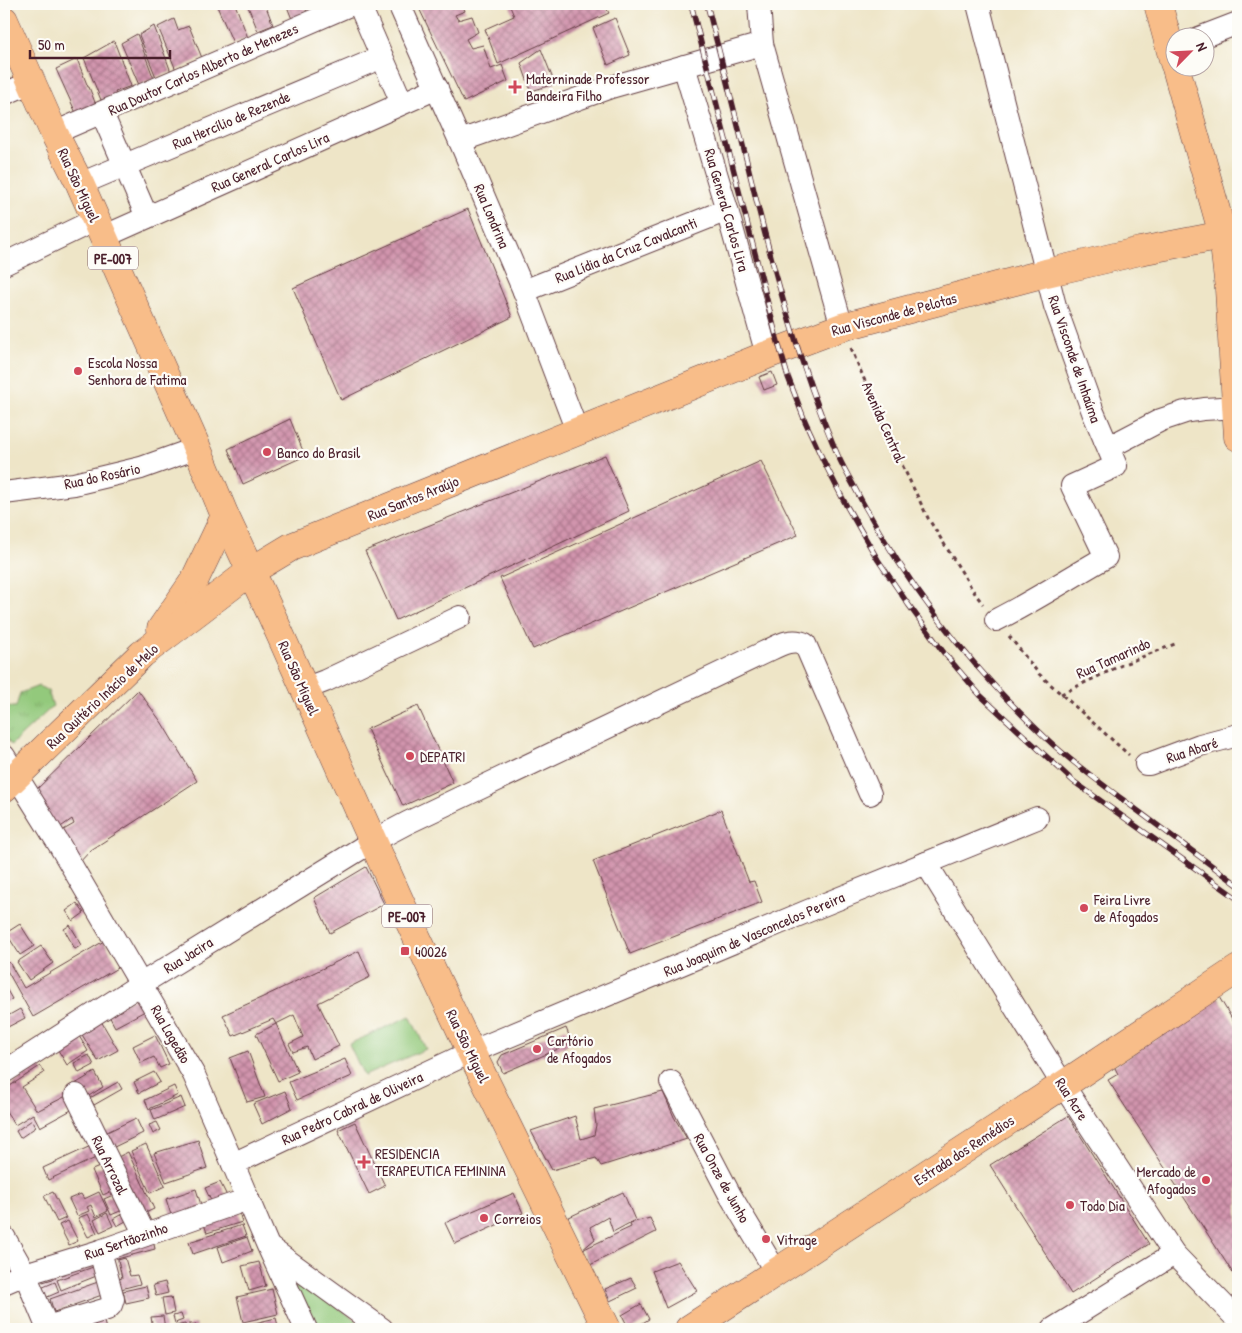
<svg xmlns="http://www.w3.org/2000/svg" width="1242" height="1333" font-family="'Patrick Hand',sans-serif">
	<defs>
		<pattern id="grass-tufts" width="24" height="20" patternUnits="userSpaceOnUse" patternTransform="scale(1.25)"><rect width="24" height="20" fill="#93c97b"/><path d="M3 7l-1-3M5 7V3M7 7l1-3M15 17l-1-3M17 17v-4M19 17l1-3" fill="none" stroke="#80ac6a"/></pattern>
		<pattern id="building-cross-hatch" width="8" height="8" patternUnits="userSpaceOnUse" patternTransform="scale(1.25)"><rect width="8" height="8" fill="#d194ad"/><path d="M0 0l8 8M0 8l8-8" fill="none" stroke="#ac788d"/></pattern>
	</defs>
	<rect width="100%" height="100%" fill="#fdfcf7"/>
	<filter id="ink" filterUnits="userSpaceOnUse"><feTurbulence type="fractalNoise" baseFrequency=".02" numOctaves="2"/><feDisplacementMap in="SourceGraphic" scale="10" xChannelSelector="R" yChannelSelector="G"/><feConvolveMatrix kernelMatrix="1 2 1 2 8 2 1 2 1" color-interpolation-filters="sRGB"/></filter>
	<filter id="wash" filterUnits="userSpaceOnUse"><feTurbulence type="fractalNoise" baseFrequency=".0096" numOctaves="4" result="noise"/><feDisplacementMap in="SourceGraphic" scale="20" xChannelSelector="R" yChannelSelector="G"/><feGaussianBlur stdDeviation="1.12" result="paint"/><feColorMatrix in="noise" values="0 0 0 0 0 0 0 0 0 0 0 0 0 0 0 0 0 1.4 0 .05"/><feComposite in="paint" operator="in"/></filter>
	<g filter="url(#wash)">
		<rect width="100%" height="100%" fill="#eee5c7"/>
		<polygon fill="url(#grass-tufts)" stroke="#6e7453" points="39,686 48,691 53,706 11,745 4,735 4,707 16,707 20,693"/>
		<g fill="#93c97b" stroke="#6e7453">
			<polygon points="410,1016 426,1049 364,1076 349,1044"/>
			<polygon points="289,1273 357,1321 350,1329 310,1329"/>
		</g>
		<g id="blocks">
			<g fill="url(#building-cross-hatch)">
				<polygon points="216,4 235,4 248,38 233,43"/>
				<polygon points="247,4 265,4 273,25 258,31"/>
				<polygon points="286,4 304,4 309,18 294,24"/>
				<polygon points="417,4 462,4 465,11 455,15 458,20 472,16 478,32 466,39 471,48 483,45 491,69 502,65 508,81 464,102"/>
				<polygon points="509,4 604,4 609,13 498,64 485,29 514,16"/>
				<polygon points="615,18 630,55 608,65 593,28"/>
				<polygon points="174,19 178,30 189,26 202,58 176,70 158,27"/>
				<polygon points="154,26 171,72 156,77 139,35"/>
				<polygon points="137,34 154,79 139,85 121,43"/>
				<polygon points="114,41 131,86 115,92 116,95 101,100 84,58"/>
				<polygon points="541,49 555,84 531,91 521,63"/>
				<polygon points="77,59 88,87 89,87 96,105 76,113 56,69"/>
				<polygon points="468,209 512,317 341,400 293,288"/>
				<polygon points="772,372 777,385 764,390 759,377"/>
				<polygon points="290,419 305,456 243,484 228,449"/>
				<polygon points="605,455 629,511 396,620 365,551"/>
				<polygon points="761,461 798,535 533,649 500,578"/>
				<polygon points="138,690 162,723 197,781 91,850 78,864 58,833 74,824 72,819 55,831 33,793"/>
				<polygon points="418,706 453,783 403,806 367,729"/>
				<polygon points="721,810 749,882 754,881 762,902 630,954 593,861"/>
				<polygon points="366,867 384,904 330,933 314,898"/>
				<polygon points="77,903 84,913 73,921 66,911"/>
				<polygon points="20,924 34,946 20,955 6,933"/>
				<polygon points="70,925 82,945 75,949 64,929"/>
				<polygon points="104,941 119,967 33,1017 4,965 9,962 24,988"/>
				<polygon points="41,946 53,963 29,980 17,962"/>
				<polygon points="359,951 370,977 318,1003 339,1046 312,1059 307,1047 293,1052 289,1044 303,1037 294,1015 276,1024 273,1019 233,1036 223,1015 263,997"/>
				<polygon points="4,985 12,999 4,1004"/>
				<polygon points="138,996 145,1011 115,1027 107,1012"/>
				<polygon points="1219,997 1238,1029 1238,1281 1108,1080 1118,1074 1114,1066"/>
				<polygon points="20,1009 25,1018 4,1029 4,1018"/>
				<polygon points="101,1021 118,1050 98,1061 81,1033"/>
				<polygon points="276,1024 298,1072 278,1081 256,1034"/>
				<polygon points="566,1028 572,1043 503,1073 498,1062 502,1055"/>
				<polygon points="155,1035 169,1064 160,1068 154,1057 141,1063 133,1046"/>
				<polygon points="79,1036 88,1051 67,1065 58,1050"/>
				<polygon points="248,1051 265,1097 247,1102 230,1058"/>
				<polygon points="89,1055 94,1065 79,1073 74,1063"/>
				<polygon points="345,1059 352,1076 297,1100 289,1082"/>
				<polygon points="40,1066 44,1073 22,1087 37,1111 68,1095 75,1108 40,1127 33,1114 15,1125 4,1108 4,1090"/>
				<polygon points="95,1072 103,1087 84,1099 75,1084"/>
				<polygon points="154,1072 160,1082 139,1093 134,1082"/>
				<polygon points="118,1082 122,1089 94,1105 90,1098"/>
				<polygon points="174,1086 178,1095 149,1109 145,1100"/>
				<polygon points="285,1091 292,1108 262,1124 253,1104"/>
				<polygon points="663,1092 674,1117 687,1139 601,1166 596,1158 552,1170 531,1131 575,1116 581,1139 594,1135 596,1125 594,1109"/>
				<polygon points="181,1097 185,1107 155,1120 151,1110"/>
				<polygon points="1068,1116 1149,1244 1071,1294 990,1165"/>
				<polygon points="136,1118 143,1133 110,1149 103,1134"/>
				<polygon points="32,1120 36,1127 20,1138 16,1131"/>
				<polygon points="157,1122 161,1130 153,1134 149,1125"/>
				<polygon points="355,1122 385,1186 369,1194 338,1130"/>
				<polygon points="198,1140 207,1168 166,1182 154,1153"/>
				<polygon points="95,1144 100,1156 48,1180 43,1168"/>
				<polygon points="146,1144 165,1186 150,1193 131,1151"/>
				<polygon points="128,1152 154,1209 141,1215 114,1159"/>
				<polygon points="107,1164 118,1188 103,1195 92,1170"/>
				<polygon points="220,1182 228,1198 213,1205 205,1188"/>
				<polygon points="196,1189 202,1208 172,1218 166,1199"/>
				<polygon points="53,1192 66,1218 57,1222 44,1196"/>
				<polygon points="99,1192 108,1211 96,1217 91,1205 87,1207 89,1211 77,1216 69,1199 81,1194 84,1199"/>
				<polygon points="120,1192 127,1208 111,1215 104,1199"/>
				<polygon points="623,1192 635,1220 613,1232 608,1217 590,1227 595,1239 582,1250 567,1218"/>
				<polygon points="514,1193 523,1213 455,1244 445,1223"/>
				<polygon points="129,1210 133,1217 117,1226 113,1219"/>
				<polygon points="239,1212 242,1222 207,1233 204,1224"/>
				<polygon points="107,1213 113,1226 100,1232 94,1220"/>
				<polygon points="88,1214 97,1233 88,1237 78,1218"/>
				<polygon points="650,1218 656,1232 590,1265 582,1250 631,1227 630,1223"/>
				<polygon points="68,1221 78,1241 69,1245 59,1225"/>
				<polygon points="242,1225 246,1236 193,1254 189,1242"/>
				<polygon points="247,1237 252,1251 223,1262 218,1247"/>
				<polygon points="153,1240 155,1249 117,1259 114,1250"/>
				<polygon points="125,1258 130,1276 137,1275 140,1284 117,1290 115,1280 122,1278 118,1260"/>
				<polygon points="678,1261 697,1291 666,1308 652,1271"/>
				<polygon points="259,1262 266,1286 249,1291 242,1266"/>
				<polygon points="96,1266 99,1275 61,1290 57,1280"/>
				<polygon points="54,1273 56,1278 43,1282 42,1277"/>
				<polygon points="631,1278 637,1288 610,1301 605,1289"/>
				<polygon points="55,1282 59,1292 45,1298 41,1288"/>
				<polygon points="98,1282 102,1295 54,1312 50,1299"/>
				<polygon points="165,1282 168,1293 156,1296 153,1285"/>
				<polygon points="146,1286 149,1298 126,1303 123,1291"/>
				<polygon points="272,1289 278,1314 243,1322 237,1297"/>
				<polygon points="171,1297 174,1313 165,1315 162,1298"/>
				<polygon points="641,1304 649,1319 633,1329 629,1329 622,1315"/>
				<polygon points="181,1314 183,1320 175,1323 173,1316"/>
				<polygon points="102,1315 106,1329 96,1329 93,1317"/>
				<polygon points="163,1316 165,1329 153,1329 151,1317"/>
				<polygon points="276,1318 278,1326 265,1329 252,1329 250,1324"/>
				<polygon points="185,1324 186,1329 176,1329 175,1326"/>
				<polygon points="189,1324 196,1324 197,1329 189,1329"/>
			</g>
		</g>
	</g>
	<g filter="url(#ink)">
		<use href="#blocks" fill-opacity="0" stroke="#633d42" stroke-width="1"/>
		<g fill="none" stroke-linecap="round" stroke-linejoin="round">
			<defs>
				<g id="minor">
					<polyline points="359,4 402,103"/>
					<polyline points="399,4 460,141 524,291 577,431"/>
					<polyline points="759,4 762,44 842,327"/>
					<path d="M 978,4 L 1055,306 L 1093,412 L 1116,466 L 1072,486 L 1106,557 C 1069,578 1034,601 996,620"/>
					<polyline points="1199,38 1238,23"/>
					<polyline points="684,66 727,210 767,355"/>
					<polyline points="4,94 32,82"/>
					<polyline points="102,113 147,217"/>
					<polyline points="54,133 352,4"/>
					<polyline points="460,141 611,87 762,44"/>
					<polyline points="80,184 382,57"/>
					<polyline points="103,237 437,88"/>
					<polyline points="4,264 95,220"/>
					<polyline points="524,291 727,210"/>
					<polyline points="1105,440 1111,443 1117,443 1161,420 1185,412 1204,409 1238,407"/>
					<polyline points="4,493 74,484 141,468 197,448"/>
					<polyline points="304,689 325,681 460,617"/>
					<polyline points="4,756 60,846 194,1075 233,1164 268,1246 306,1329"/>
					<polyline points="1146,764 1149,764 1200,745 1238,735"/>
					<polyline points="926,863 1063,1085 1174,1254 1238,1320"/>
					<path d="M 4,1072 L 141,984 L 373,841 L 407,823 L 765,652 C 778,646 791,637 805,644 L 870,794"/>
					<polyline points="671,1082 730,1195 776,1272"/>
					<polyline points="76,1095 145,1235"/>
					<polyline points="233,1164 471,1052 808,911 1037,818"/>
					<polyline points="4,1237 25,1274 48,1329"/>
					<polyline points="270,1248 382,1329"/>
					<polyline points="4,1283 25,1274 100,1251 248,1199"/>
					<polyline points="47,1327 107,1309 111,1305 113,1299 100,1251"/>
					<polyline points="1053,1329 1174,1254"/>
				</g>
				<g id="major">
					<polyline points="1158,4 1174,63"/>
					<polyline points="4,20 54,133 80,184 197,448 225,516 271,614 402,906 471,1052 607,1329"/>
					<polyline points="1176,68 1223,235 1229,289 1238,437"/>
					<polyline points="161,629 194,581 225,516"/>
					<polyline points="4,788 142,654 251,571 291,547 767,355 842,327 1046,273 1140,251 1223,235 1238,229"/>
					<polyline points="689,1329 1063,1085 1238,969"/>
				</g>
			</defs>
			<use href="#minor" stroke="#633d42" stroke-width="24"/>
			<use href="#major" stroke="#633d42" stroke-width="29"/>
			<g stroke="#633d42" stroke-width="3" stroke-dasharray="4 4" stroke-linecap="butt">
				<polyline points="851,348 889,438 928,518 976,595 983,604"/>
				<polyline points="1009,636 1039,674 1129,755"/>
				<polyline points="1061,694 1124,664 1175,644"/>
			</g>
			<use href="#minor" stroke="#fff" stroke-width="22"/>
			<use href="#major" stroke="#f8bd89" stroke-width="28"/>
			<defs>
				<g id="rail">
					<polyline points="691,4 776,335 788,377 805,421 823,460 846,505 878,560 908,604 944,653 980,695 1073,781 1238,899"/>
					<path d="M 707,4 C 723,66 739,128 754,191 C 776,279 800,367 836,451 C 842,466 851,480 858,494 C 907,585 971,668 1047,739 C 1070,761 1097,780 1122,799 C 1161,828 1200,857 1238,885"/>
				</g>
			</defs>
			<use href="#rail" stroke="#4a1f2b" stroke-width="5.5"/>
			<use href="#rail" stroke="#fdfcf7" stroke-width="4" stroke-dasharray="11" stroke-linecap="butt"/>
		</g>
	</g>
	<g fill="#d1495b" stroke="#fdfcf7" stroke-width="2">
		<path d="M512.5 79.5h5v5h5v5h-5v5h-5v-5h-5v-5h5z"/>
		<circle cx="78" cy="371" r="5"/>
		<circle cx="267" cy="452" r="5"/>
		<circle cx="410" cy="756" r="5"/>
		<circle cx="1084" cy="908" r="5"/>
		<rect x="400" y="946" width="10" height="10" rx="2.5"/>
		<circle cx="537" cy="1049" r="5"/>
		<path d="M361.5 1154.5h5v5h5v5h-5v5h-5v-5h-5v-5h5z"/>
		<circle cx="1206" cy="1180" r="5"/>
		<circle cx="1070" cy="1205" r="5"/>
		<circle cx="484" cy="1218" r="5"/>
		<circle cx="766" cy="1239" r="5"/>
	</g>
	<g text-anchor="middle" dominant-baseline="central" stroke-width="4.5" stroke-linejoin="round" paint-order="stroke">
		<g fill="#fdfcf7" stroke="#806168" stroke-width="1">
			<rect x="88" y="246.5" width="50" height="23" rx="4"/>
			<rect x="382" y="904.5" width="50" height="23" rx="4"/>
		</g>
		<g font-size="14" font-weight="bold" fill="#4a1f2b">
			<text x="113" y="258">PE-007</text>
			<text x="407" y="916">PE-007</text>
		</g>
		<g font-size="15" fill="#4a1f2b" stroke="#fdfcf7">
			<text transform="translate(203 69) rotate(-24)">Rua Doutor Carlos Alberto de Menezes</text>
			<text transform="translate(231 120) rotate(-23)">Rua Hercílio de Rezende</text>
			<text transform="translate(270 162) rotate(-24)">Rua General Carlos Lira</text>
			<text transform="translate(79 185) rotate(65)">Rua São Miguel</text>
			<text transform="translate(727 210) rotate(74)">Rua General Carlos Lira</text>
			<text transform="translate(492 216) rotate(67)">Rua Londrina</text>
			<text transform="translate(626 250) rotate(-22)">Rua Lídia da Cruz Cavalcanti</text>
			<text transform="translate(894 314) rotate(-15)">Rua Visconde de Pelotas</text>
			<text transform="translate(1075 359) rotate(71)">Rua Visconde de Inhaúma</text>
			<text transform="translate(884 422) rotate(66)">Avenida Central</text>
			<text transform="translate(102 476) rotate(-12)">Rua do Rosário</text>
			<text transform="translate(413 498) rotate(-22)">Rua Santos Araújo</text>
			<text transform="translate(1113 658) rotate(-24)">Rua Tamarindo</text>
			<text transform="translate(299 678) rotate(66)">Rua São Miguel</text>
			<text transform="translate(102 696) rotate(-43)">Rua Quitério Inácio de Melo</text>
			<text transform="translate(1192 750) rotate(-18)">Rua Abaré</text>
			<text transform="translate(754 934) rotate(-23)">Rua Joaquim de Vasconcelos Pereira</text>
			<text transform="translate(188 955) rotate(-32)">Rua Jacira</text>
			<text transform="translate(171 1034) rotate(60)">Rua Lagedão</text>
			<text transform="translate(468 1046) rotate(64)">Rua São Miguel</text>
			<text transform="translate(1072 1099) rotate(57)">Rua Acre</text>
			<text transform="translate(352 1108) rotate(-25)">Rua Pedro Cabral de Oliveira</text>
			<text transform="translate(964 1150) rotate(-33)">Estrada dos Remédios</text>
			<text transform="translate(110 1165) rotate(64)">Rua Arrozal</text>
			<text transform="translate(722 1178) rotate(61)">Rua Onze de Junho</text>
			<text transform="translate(126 1241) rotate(-19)">Rua Sertãozinho</text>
		</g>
		<g font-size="15" fill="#4a1f2b" stroke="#fdfcf7" text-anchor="start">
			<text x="526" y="78">Materninade Professor<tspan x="526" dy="17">Bandeira Filho</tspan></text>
			<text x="88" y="362">Escola Nossa<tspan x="88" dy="17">Senhora de Fatima</tspan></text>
			<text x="277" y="452">Banco do Brasil</text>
			<text x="420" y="756">DEPATRI</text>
			<text x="1094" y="899">Feira Livre<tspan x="1094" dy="17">de Afogados</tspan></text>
			<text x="415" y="951">40026</text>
			<text x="547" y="1040">Cartório<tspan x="547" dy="17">de Afogados</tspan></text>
			<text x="375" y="1153">RESIDENCIA<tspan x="375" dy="17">TERAPEUTICA FEMININA</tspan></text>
			<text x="1196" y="1171" text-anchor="end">Mercado de<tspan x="1196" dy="17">Afogados</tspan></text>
			<text x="1080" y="1205">Todo Dia</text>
			<text x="494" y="1218">Correios</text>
			<text x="776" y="1239">Vitrage</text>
		</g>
	</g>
	<rect width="1242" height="1333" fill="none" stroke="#fdfcf7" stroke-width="20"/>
	<g transform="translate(1190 52) rotate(66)"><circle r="24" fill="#fdfcf7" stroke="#b5a4a5"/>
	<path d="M0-4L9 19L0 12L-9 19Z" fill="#d1495b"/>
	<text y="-8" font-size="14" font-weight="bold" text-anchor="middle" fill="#4a1f2b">N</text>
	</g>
	<path d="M30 50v8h140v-8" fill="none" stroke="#4a1f2b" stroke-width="2.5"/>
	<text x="38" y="50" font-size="15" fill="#4a1f2b" stroke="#fdfcf7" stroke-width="4" paint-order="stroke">50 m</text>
</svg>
